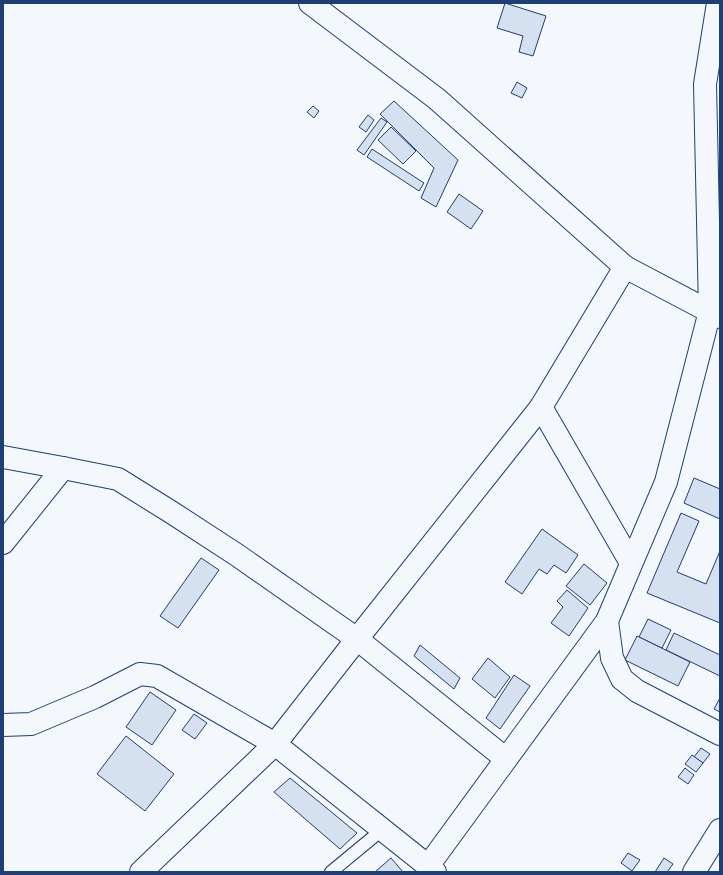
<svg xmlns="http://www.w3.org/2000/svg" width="723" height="875" font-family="'Crimson Pro',serif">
	<rect width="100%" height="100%" fill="#f4f7fb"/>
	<g fill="#d5e0f0" stroke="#1d3f73">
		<polygon points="505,3 546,16 533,56 519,52 523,36 497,28"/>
		<polygon points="517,82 527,88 522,98 511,93"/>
		<polygon points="394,101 458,160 436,207 421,198 434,168 380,114"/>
		<polygon points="313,106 319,111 314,118 307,112"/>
		<polygon points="368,115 374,120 366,132 359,127"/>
		<polygon points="381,118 387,122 364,155 357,150"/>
		<polygon points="391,127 416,151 403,164 378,140"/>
		<polygon points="372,149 424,183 419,191 367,157"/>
		<polygon points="459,194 483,211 471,229 447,212"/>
		<polygon points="694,478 720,489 720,519 684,503"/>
		<polygon points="681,513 699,521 677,572 706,584 720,551 720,623 647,593"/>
		<polygon points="542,529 578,555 566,573 554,565 547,574 539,569 522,594 505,582"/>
		<polygon points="201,558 219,570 178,628 160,616"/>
		<polygon points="584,564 607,583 590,605 566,586"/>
		<polygon points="567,590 588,608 569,636 551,623 563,607 557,601"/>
		<polygon points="648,619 671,630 662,648 639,637"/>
		<polygon points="674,633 720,655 720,676 666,650"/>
		<polygon points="637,636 690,662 678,686 625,660"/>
		<polygon points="420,645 460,678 454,689 414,656"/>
		<polygon points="488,658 510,677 495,698 472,679"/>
		<polygon points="514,675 530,686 500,729 486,718"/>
		<polygon points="150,692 176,710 152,745 126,727"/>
		<polygon points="720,698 720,712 714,709"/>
		<polygon points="194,714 207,723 195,739 182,730"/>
		<polygon points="126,736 174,774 145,811 97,774"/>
		<polygon points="701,748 710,754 703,763 694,757"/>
		<polygon points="692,755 703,763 696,772 685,764"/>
		<polygon points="685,768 694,775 688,784 678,777"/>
		<polygon points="290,778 357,833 340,849 274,792"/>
		<polygon points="628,853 640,860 632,871 621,863"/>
		<polygon points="391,858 403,872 375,872"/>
		<polygon points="664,858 673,864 667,872 655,872"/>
	</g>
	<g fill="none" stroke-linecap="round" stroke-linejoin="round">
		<defs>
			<polyline id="lane" points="331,872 383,829"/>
			<g id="street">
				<polyline points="310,3 437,99 625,267 541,407 631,563"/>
				<polyline points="625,267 720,317"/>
				<polyline points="3,457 63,468 118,479 171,512 237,555 357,639 275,744 428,866"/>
				<polyline points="3,543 63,468"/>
				<polyline points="607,621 612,658 622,679 637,691 720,734"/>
				<polyline points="3,725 31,724 95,697 140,674 157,676 275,744 141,872"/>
				<polyline points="506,759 357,639 541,407"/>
				<polyline points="435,872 428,866 607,621 666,482 710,311 705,84 718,3"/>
			</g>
			<polyline id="secondary" points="694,872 720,830"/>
		</defs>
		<use href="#lane" stroke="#1d3f73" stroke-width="14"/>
		<use href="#street" stroke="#1d3f73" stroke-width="24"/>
		<use href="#secondary" stroke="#1d3f73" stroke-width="24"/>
		<use href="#lane" stroke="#f4f7fb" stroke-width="12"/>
		<use href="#street" stroke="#f4f7fb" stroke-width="22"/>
		<use href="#secondary" stroke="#f4f7fb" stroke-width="22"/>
	</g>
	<rect width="723" height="875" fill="none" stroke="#1d3f73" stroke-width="8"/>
</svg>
